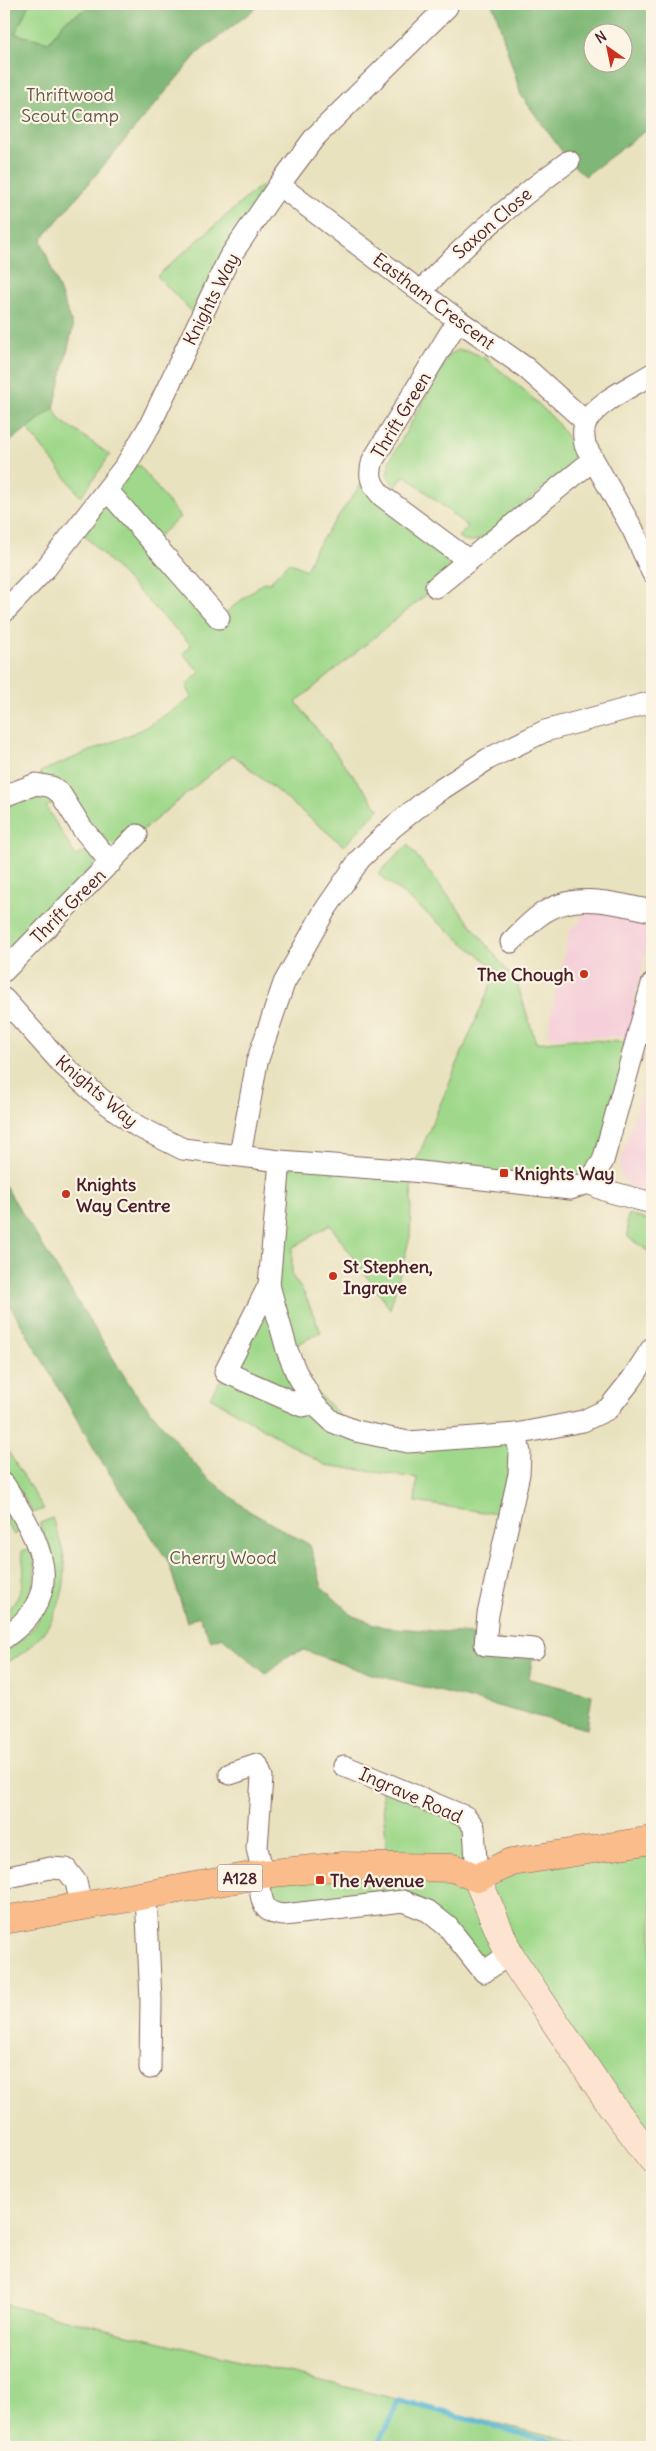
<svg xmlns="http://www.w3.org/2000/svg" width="656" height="2451" font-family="Delius,sans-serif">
	<rect width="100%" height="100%" fill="#fcf5e5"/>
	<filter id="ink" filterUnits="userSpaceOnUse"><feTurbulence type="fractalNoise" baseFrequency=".02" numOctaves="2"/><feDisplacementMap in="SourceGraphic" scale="10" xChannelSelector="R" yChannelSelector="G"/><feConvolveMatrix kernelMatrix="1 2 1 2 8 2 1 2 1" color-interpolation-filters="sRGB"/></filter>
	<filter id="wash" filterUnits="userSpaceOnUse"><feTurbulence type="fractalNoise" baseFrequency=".0096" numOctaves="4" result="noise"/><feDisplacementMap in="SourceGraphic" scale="20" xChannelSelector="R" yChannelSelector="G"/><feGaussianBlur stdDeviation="1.12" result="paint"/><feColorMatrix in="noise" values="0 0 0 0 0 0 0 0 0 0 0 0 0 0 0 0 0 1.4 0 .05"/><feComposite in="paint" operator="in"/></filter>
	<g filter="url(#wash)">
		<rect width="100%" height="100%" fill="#e9e2bf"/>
		<g fill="#f5cfd9">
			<polygon points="587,907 647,915 652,927 633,1004 652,1014 652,1041 622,1037 548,1037 555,991 570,931 581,920"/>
			<polygon points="652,1057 652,1191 650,1192 630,1187 620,1174 621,1159"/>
		</g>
		<g fill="#9fd88a" stroke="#747c5a">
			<polygon points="29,4 95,4 65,21 49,42 15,34"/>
			<polygon points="260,186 272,195 200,320 157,276"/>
			<path d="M 458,350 L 469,351 L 485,358 L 524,390 L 555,420 L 579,453 L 577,460 L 485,536 C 474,542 469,544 458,537 L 468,527 L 405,475 L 395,488 L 387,475 L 389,462 L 449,355 Z"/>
			<polygon points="54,408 59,419 110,455 81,497 27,428"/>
			<polygon points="126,465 140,466 180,517 152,542 219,618 264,582 269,583 289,562 306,570 315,549 369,473 468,560 296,702 379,809 344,846 233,755 137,835 120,845 103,844 42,779 40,772 141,730 192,698 186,685 200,672 183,654 191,645 78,529"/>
			<polygon points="32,791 58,800 46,807 76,856 89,849 96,862 10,953 4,954 4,802"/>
			<polygon points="408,845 517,983 536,1043 574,1039 637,1043 588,1183 412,1171 410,1237 390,1309 330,1225 292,1248 292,1276 304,1293 321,1332 287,1350 296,1372 356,1431 516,1434 511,1516 415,1502 417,1478 325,1465 210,1397 225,1372 269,1285 280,1161 412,1171 497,970 378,874"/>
			<polygon points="629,1214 652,1222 652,1254 628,1237 627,1219"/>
			<polygon points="4,1445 44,1509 33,1513 4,1465"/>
			<polygon points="4,1499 23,1530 14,1535 4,1519"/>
			<path d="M 52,1518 C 57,1532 62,1545 64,1559 C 70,1601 43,1648 4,1663 L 4,1651 C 51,1627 66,1569 39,1524 Z"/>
			<path d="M 32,1548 C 39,1590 30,1599 4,1629 L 4,1614 C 23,1597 27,1576 21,1551 Z"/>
			<polygon points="381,1780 466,1817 477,1877 652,1840 652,2158 509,1954 484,1972 428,1911 271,1914 263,1874 388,1867"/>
			<polygon points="4,2304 594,2447 4,2447"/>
		</g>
		<g fill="#7fb876" stroke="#646c50" fill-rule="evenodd">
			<polygon points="4,4 29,4 15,34 49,42 65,21 95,4 261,4 198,53 41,240 73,327 54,408 4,446"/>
			<path d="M 491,4 L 652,4 L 652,126 L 585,176 L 569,161 L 521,95 L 495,10 ZM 594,32 L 624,32 L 624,62 L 594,62 Z"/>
			<polygon points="4,1184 133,1390 203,1474 249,1511 310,1545 322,1587 353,1616 383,1627 485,1635 534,1649 529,1679 592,1695 587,1729 364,1672 304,1650 291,1654 266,1674 222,1637 211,1641 199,1616 187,1622 168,1561 102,1462 4,1295"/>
		</g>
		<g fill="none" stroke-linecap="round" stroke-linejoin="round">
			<polyline stroke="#55b7d4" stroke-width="5.5" points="377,2447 399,2400 570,2447"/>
		</g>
	</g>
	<g filter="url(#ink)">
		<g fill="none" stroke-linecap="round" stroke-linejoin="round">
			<defs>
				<g id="street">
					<polyline points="279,185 458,320 526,368 586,422"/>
					<path d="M 421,291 C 466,242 515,200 569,161"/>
					<path d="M 458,320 L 373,460 C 368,476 371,484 382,496 L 468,560"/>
					<path d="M 652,374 C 633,386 597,402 586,422 C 582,430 584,438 585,445 L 633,530 L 652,572"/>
					<polyline points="107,490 219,618"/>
					<polyline points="436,587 593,460"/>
					<polyline points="4,612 46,568 126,465 150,425 229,258 279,185 315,137 447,7"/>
					<polyline points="4,796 36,784 52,787 60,793 82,828 111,863"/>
					<path d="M 511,942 C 520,933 529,923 540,915 C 574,890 614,903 652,911"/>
					<polyline points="4,971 137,835"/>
					<polyline points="4,999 64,1066 101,1099 137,1126 183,1149 280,1161 412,1171 570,1189 588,1183 607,1191 652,1203"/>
					<polyline points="240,1155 257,1062 284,983 325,910 360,859 393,827 434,794 488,759 545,731 652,702"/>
					<polyline points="280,1161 269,1285 287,1350 296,1372 314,1404 333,1422 356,1431 408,1442 516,1434 583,1421 608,1409 632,1379 652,1348"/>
					<polyline points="588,1183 603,1161 652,984"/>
					<polyline points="269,1285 225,1372 302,1406 314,1404"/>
					<polyline points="516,1434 520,1453 519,1474 488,1614 485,1645 534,1649"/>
					<path d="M 4,1484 C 37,1538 73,1591 4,1638"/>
					<polyline points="344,1766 466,1817 474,1827 477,1878"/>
					<polyline points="230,1774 257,1765 262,1777 257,1848 263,1874"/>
					<path d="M 259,1874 C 262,1897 258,1913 284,1915 L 403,1901 L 428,1911 L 448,1927 L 484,1972 L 509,1954"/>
					<polyline points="4,1878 50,1868 66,1869 76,1882 81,1905"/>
					<polyline points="146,1896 151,2000 150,2068"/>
				</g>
				<polyline id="secondary" points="477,1878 509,1954 609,2102 652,2159"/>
				<polyline id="primary" points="4,1920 263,1874 343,1866 453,1868 477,1878 512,1862 652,1840"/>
			</defs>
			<use href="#street" stroke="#82635f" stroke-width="23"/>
			<use href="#secondary" stroke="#82635f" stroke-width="29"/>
			<use href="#primary" stroke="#82635f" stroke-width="29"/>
			<use href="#street" stroke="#fff" stroke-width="21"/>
			<use href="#secondary" stroke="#fde4d0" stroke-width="28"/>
			<use href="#primary" stroke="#f9bc8a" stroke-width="28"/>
		</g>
	</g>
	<g fill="#c8321e" stroke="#fcf5e5" stroke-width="2">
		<circle cx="584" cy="974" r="5"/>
		<rect x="499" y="1168" width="10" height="10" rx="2.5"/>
		<circle cx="66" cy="1194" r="5"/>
		<circle cx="333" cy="1276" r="5"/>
		<rect x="315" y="1875" width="10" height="10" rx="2.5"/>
	</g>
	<g text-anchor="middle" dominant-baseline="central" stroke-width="4.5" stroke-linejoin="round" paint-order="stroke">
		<rect fill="#fcf5e5" stroke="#7f5f63" stroke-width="1" x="217.5" y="1864.5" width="45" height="27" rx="4"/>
		<g font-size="16" font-weight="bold" fill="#4a1f2b">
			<text x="240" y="1878">A128</text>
		</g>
		<g font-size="18" fill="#645648" stroke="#fcf5e5">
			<text x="70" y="94">Thriftwood<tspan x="70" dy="21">Scout Camp</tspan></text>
			<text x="223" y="1557">Cherry Wood</text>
		</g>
		<g font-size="18" fill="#4a1f2b" stroke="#fcf5e5">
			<text transform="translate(492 223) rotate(-41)">Saxon Close</text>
			<text transform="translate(211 299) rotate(-63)">Knights Way</text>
			<text transform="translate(434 301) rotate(37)">Eastham Crescent</text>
			<text transform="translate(401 415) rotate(-59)">Thrift Green</text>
			<text transform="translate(68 906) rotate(-45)">Thrift Green</text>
			<text transform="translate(97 1091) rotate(40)">Knights Way</text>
			<text transform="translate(411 1795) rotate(24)">Ingrave Road</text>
		</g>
		<g font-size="18" font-weight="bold" fill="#4a1f2b" stroke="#fcf5e5" text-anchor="start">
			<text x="574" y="974" text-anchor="end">The Chough</text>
			<text x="514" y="1173">Knights Way</text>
			<text x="76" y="1184">Knights<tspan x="76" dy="21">Way Centre</tspan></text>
			<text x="343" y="1266">St Stephen,<tspan x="343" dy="21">Ingrave</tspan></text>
			<text x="330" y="1880">The Avenue</text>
		</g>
	</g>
	<rect width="656" height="2451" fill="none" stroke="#fcf5e5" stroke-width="20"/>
	<g transform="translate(608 48) rotate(327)"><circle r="24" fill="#fcf5e5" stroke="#b59f9b"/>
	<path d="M0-4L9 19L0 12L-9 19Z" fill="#c8321e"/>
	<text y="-8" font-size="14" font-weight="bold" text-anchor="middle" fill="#4a1f2b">N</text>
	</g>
</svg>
